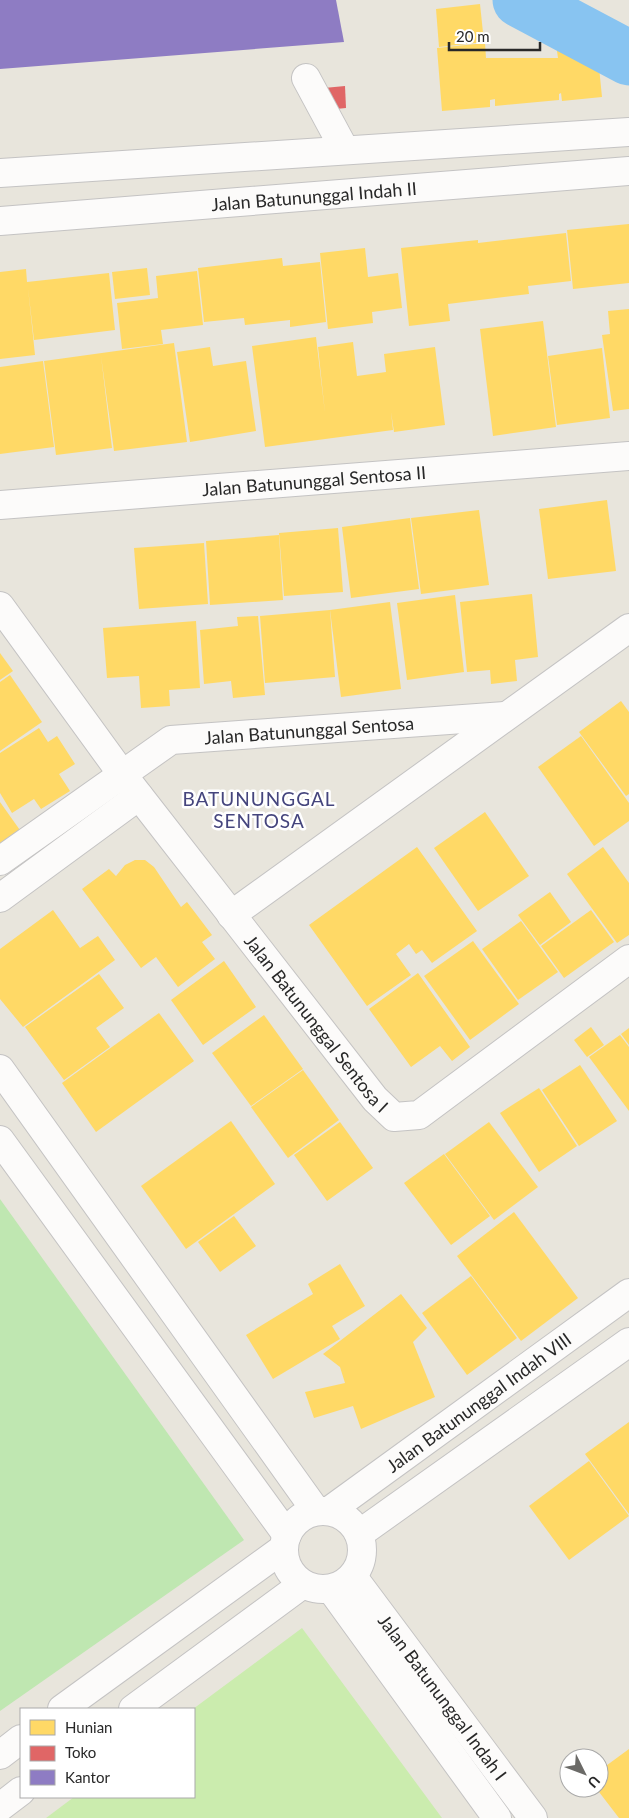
<svg xmlns="http://www.w3.org/2000/svg" width="629" height="1818" font-family="Lato,sans-serif">
	<rect width="100%" height="100%" fill="#e8e5dc"/>
	<polygon fill="#bfe7b1" points="0,1199 244,1540 0,1711"/>
	<polygon fill="#cbecae" points="302,1628 442,1818 46,1818 74,1797 194,1797 193,1709"/>
	<g fill="#ffd966">
		<polygon points="480,4 484,42 439,47 436,9"/>
		<polygon points="485,43 486,58 558,58 557,51 597,47 602,97 562,101 561,93 559,94 559,100 495,106 495,99 490,100 490,107 442,111 437,48"/>
		<polygon points="629,224 629,283 573,289 567,230"/>
		<polygon points="566,233 571,281 528,286 529,294 448,304 450,321 409,326 401,248 478,240 478,243"/>
		<polygon points="365,248 368,277 398,273 402,308 372,312 373,323 328,329 320,253"/>
		<polygon points="282,258 283,266 320,262 326,322 290,327 290,320 245,325 244,318 204,322 198,268"/>
		<polygon points="147,268 150,295 115,299 112,272"/>
		<polygon points="26,269 27,282 109,273 115,330 34,340 28,288 35,355 0,359 0,272"/>
		<polygon points="197,271 203,325 161,330 163,344 122,349 117,303 158,298 156,276"/>
		<polygon points="629,309 629,409 613,411 602,335 610,334 608,311"/>
		<polygon points="543,321 556,427 493,436 480,329"/>
		<polygon points="316,337 325,413 318,347 353,342 357,376 386,372 384,354 435,347 445,425 394,432 391,412 393,430 265,447 252,346"/>
		<polygon points="174,343 187,442 114,451 101,356 112,448 56,455 44,361"/>
		<polygon points="210,347 213,366 246,361 256,431 190,442 177,352"/>
		<polygon points="602,348 610,418 557,425 548,356"/>
		<polygon points="43,361 54,447 0,454 0,367"/>
		<polygon points="607,500 616,571 548,579 539,509"/>
		<polygon points="479,510 489,585 421,594 411,518"/>
		<polygon points="410,518 419,589 351,598 342,527"/>
		<polygon points="338,528 343,592 284,596 279,533"/>
		<polygon points="279,535 283,600 210,605 206,541"/>
		<polygon points="204,543 208,604 139,609 134,548"/>
		<polygon points="532,594 538,657 515,660 517,681 491,684 490,670 467,672 460,602"/>
		<polygon points="455,595 464,672 407,680 397,603"/>
		<polygon points="390,602 401,689 341,697 330,610"/>
		<polygon points="330,610 335,677 265,683 260,616"/>
		<polygon points="258,616 265,695 233,698 231,681 204,684 200,630 238,626 237,617"/>
		<polygon points="196,621 200,688 169,690 170,706 141,708 139,676 107,678 103,628"/>
		<polygon points="0,653 13,671 0,680"/>
		<polygon points="10,675 42,722 0,751 0,682"/>
		<polygon points="621,701 629,712 629,794 626,796 579,732"/>
		<polygon points="39,728 48,742 57,736 75,764 59,774 70,791 41,809 34,799 12,813 0,793 0,753"/>
		<polygon points="581,736 629,803 629,821 594,846 538,767"/>
		<polygon points="0,802 22,833 0,848"/>
		<polygon points="485,812 529,876 478,911 434,848"/>
		<polygon points="417,847 477,931 432,963 422,950 416,954 409,944 396,954 411,975 367,1006 309,925"/>
		<polygon points="603,847 629,883 629,935 617,943 567,874"/>
		<polygon points="135,860 145,860 154,867 181,907 187,902 212,935 202,942 215,959 178,987 156,957 141,968 82,889 109,869 116,876 125,865"/>
		<polygon points="550,892 571,922 540,945 518,915"/>
		<polygon points="53,910 80,948 98,936 115,960 23,1027 0,999 0,949"/>
		<polygon points="591,910 614,942 564,978 541,946"/>
		<polygon points="521,921 558,972 518,1000 482,949"/>
		<polygon points="473,941 519,1004 470,1040 424,976"/>
		<polygon points="224,961 256,1007 203,1045 171,1000"/>
		<polygon points="418,973 470,1047 452,1061 440,1046 411,1067 369,1009"/>
		<polygon points="99,974 124,1008 96,1028 110,1047 64,1080 25,1027"/>
		<polygon points="159,1013 194,1061 96,1132 62,1083"/>
		<polygon points="264,1015 303,1069 251,1106 212,1053"/>
		<polygon points="591,1027 604,1045 587,1057 574,1040"/>
		<polygon points="629,1028 629,1045 621,1034"/>
		<polygon points="620,1035 629,1047 629,1111 589,1057"/>
		<polygon points="580,1065 617,1121 579,1146 542,1090"/>
		<polygon points="303,1070 339,1120 288,1158 251,1107"/>
		<polygon points="539,1088 577,1146 539,1172 500,1113"/>
		<polygon points="231,1121 275,1184 186,1249 141,1186"/>
		<polygon points="340,1122 373,1168 327,1201 294,1155"/>
		<polygon points="489,1122 538,1187 494,1220 445,1154"/>
		<polygon points="444,1154 490,1216 451,1245 404,1183"/>
		<polygon points="514,1212 578,1298 521,1341 457,1256"/>
		<polygon points="234,1216 256,1246 220,1272 198,1242"/>
		<polygon points="340,1264 365,1306 332,1326 340,1339 273,1379 246,1335 313,1294 308,1284"/>
		<polygon points="471,1276 517,1338 467,1375 422,1313"/>
		<polygon points="401,1294 427,1328 413,1342 435,1397 361,1429 353,1406 314,1418 305,1392 345,1383 340,1367 323,1354"/>
		<polygon points="629,1422 629,1514 585,1454"/>
		<polygon points="589,1461 629,1516 569,1560 529,1506"/>
		<polygon points="629,1749 629,1818 619,1818 596,1788 599,1788 599,1771"/>
	</g>
	<polygon fill="#e06666" points="345,86 346,108 326,110 324,88"/>
	<polygon fill="#8e7cc3" points="0,0 336,0 344,42 0,69"/>
	<g fill="none" stroke-linecap="round" stroke-linejoin="round">
		<polyline stroke="#88c4f1" stroke-width="55" points="520,0 629,58"/>
		<defs>
			<g id="minor">
				<polyline points="306,78 341,143"/>
				<polyline points="0,173 629,132"/>
				<path id="s1" d="M 0,221 L 629,171"/>
				<path id="s2" d="M 0,505 L 629,456"/>
				<path id="s3" d="M 0,606 L 122,774 L 375,1099 L 394,1117 L 419,1115 L 629,959"/>
				<path id="s4" d="M 0,861 L 171,740 L 505,716"/>
				<polyline points="0,898 139,796"/>
				<polyline points="231,915 629,628"/>
				<polyline points="0,1069 316,1511"/>
				<polyline points="0,1140 287,1535"/>
				<path id="s5" d="M 329,1511 L 629,1293"/>
				<circle cx="323" cy="1550" r="39"/>
				<polyline points="359,1534 629,1342"/>
				<path id="s6" d="M 353,1577 L 533,1818"/>
				<polyline points="331,1589 497,1818"/>
				<polyline points="62,1709 284,1548"/>
				<polyline points="133,1709 303,1584"/>
				<polyline points="0,1755 21,1739"/>
				<polyline points="0,1807 21,1791"/>
			</g>
		</defs>
		<use href="#minor" stroke="#c4c3c3" stroke-width="30"/>
		<use href="#minor" stroke="#fcfbfa" stroke-width="28"/>
	</g>
	<g text-anchor="middle" dominant-baseline="central" stroke-width="5" stroke-linejoin="round" paint-order="stroke">
		<g font-size="18" fill="#282828" stroke="#fff">
			<text stroke="none"><textPath href="#s1" startOffset="315">Jalan Batununggal Indah II</textPath></text>
			<text stroke="none"><textPath href="#s2" startOffset="315">Jalan Batununggal Sentosa II</textPath></text>
			<text stroke="none"><textPath href="#s4" startOffset="348">Jalan Batununggal Sentosa</textPath></text>
			<text stroke="none"><textPath href="#s3" startOffset="524">Jalan Batununggal Sentosa I</textPath></text>
			<text stroke="none"><textPath href="#s5" startOffset="185">Jalan Batununggal Indah VIII</textPath></text>
			<text stroke="none"><textPath href="#s6" startOffset="150">Jalan Batununggal Indah I</textPath></text>
		</g>
		<g font-size="19" letter-spacing="1" fill="#45457d" stroke="#fff">
			<text x="259" y="798">BATUNUNGGAL<tspan x="259" dy="22">SENTOSA</tspan></text>
		</g>
	</g>
	<rect x="20" y="1708" width="175" height="90" fill="#ffffff" stroke="#a9a9a9"/>
	<rect x="30" y="1720" width="25" height="15" fill="#ffd966" stroke="#a9a9a9"/>
	<text x="65" y="1733" font-size="15" fill="#282828">Hunian</text>
	<rect x="30" y="1746" width="25" height="15" fill="#e06666" stroke="#a9a9a9"/>
	<text x="65" y="1758" font-size="15" fill="#282828">Toko</text>
	<rect x="30" y="1770" width="25" height="15" fill="#8e7cc3" stroke="#a9a9a9"/>
	<text x="65" y="1783" font-size="15" fill="#282828">Kantor</text>
	<g transform="translate(584 1773) rotate(132)"><circle r="24" fill="#ffffff" stroke="#a9a9a9"/>
	<path d="M0-4L9 19L0 12L-9 19Z" fill="#6b6a67"/>
	<text y="-8" font-size="14" font-weight="bold" text-anchor="middle" fill="#282828">U</text>
	</g>
	<path d="M449 42v8h91v-8" fill="none" stroke="#282828" stroke-width="2.5"/>
	<text x="456" y="42" font-size="15" fill="#282828" stroke="#ffffff" stroke-width="4" paint-order="stroke">20 m</text>
</svg>
